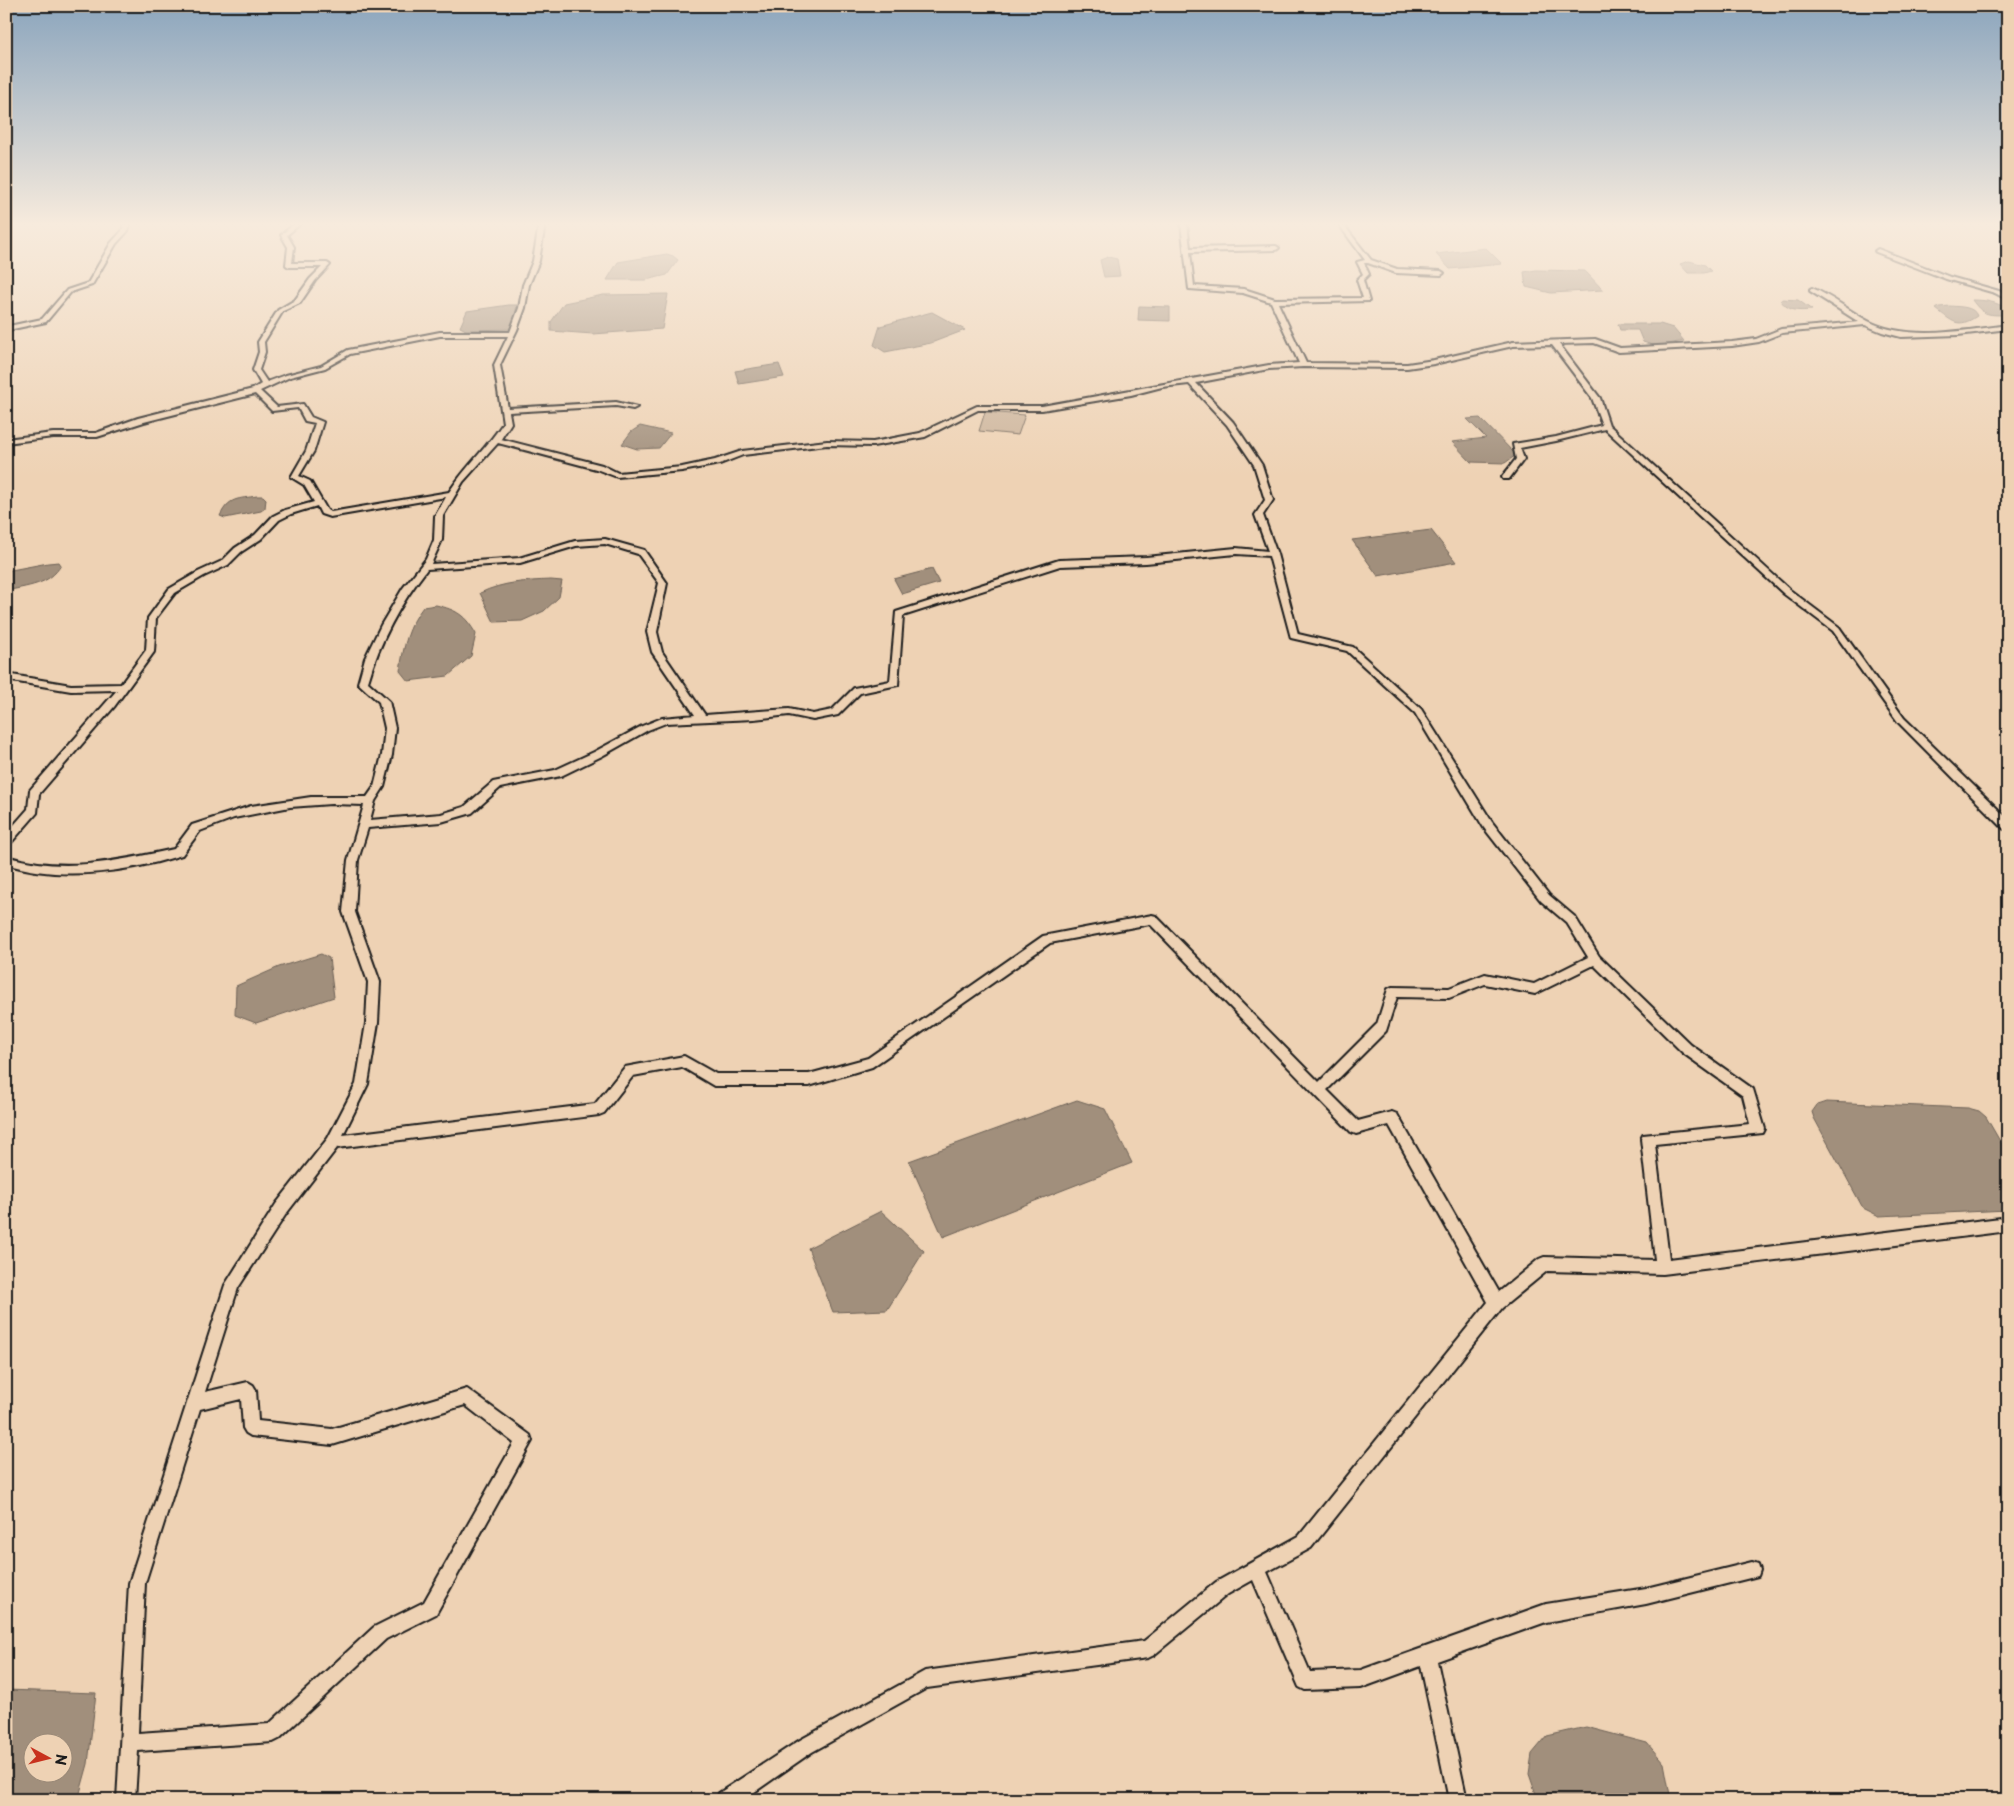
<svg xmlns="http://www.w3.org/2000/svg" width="2014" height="1806" font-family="'Playpen Sans',sans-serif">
	<rect width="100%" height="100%" fill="#eed2b4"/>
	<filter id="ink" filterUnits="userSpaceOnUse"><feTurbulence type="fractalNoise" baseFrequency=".02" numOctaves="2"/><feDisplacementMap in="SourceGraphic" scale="10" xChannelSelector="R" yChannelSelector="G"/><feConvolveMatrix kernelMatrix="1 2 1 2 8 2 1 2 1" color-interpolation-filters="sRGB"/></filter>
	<g filter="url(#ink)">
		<polygon fill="#ccb49b" stroke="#74685c" points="985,412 1025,415 1018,435 979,431"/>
		<g fill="#a18f7c" stroke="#6c6156" fill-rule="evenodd">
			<polygon points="1486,248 1502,264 1450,269 1436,254"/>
			<polygon points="667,254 673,256 678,260 667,275 646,280 607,280 618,262"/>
			<polygon points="1108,257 1117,259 1120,276 1104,277 1100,260"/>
			<polygon points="1689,261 1705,265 1711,271 1704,273 1688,273 1680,264"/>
			<polygon points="1536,270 1585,271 1603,290 1551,293 1526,287 1524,272"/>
			<polygon points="668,294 662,329 593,334 551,331 551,322 564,303 603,295"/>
			<path d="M 1782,299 L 1798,300 L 1812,310 C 1800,311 1789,312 1781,301 Z"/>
			<path d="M 1972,300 C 1986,300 1996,302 2008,309 L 2008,313 L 2005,315 C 1987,315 1983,315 1972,300 Z"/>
			<polygon points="509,305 517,305 512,329 466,330 460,327 467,311"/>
			<polygon points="1139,306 1170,307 1170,321 1138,320"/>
			<path d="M 1950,306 C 1960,307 1974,306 1977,316 C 1958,329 1953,322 1936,309 L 1939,307 Z"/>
			<polygon points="932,312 965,330 931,343 885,352 874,345 880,326"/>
			<polygon points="1618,324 1660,324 1673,328 1684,341 1656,346 1643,342 1638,330 1620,330"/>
			<polygon points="779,364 784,377 739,384 735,371"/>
			<polygon points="1480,418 1516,455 1505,463 1471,462 1452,442 1486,438 1467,419"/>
			<polygon points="640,426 671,433 659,448 637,449 622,444 631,432"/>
			<path d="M 257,496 L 263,496 L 266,499 L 265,508 L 261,511 L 225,518 L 220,516 C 229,497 238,499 257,496 Z"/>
			<polygon points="1431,530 1456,562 1378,576 1352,540"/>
			<path d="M 59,562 L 61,565 C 50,585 27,586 6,591 L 6,571 L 48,563 Z"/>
			<polygon points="932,569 939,583 902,594 894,579"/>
			<path d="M 551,580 L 562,581 L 559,597 L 544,611 L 522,621 L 494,622 L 480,593 C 503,582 526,581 551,580 Z"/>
			<path d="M 436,605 C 457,610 465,615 476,634 L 471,656 L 448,676 L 408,681 L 400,671 C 403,648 408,626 423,607 Z"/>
			<polygon points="321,954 329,958 334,997 256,1023 235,1015 236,986 279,967"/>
			<polygon points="1077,1100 1105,1109 1132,1163 943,1237 909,1161"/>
			<polygon points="1826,1102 1968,1108 1979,1111 1986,1117 2008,1155 2008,1210 1879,1216 1863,1208 1814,1118 1812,1112 1817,1105"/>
			<polygon points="881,1211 924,1251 887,1310 833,1312 808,1248"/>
			<path d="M 6,1690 L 96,1693 L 88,1764 L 78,1800 L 6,1800 ZM 32,1744 L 62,1744 L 62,1774 L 32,1774 Z"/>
			<polygon points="1586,1727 1647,1743 1664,1763 1670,1795 1667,1800 1538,1800 1529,1774 1532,1754 1547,1736"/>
		</g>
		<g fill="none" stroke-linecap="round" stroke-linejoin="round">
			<defs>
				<g id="minor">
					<polygon points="124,224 130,224 128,231 116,244 92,285 71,292 46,322 13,329 6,332 6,327 9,326 42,319 67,290 88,283 111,243 122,231"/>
					<path d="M 294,224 L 300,224 L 287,235 L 294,247 L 292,263 L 327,263 L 330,265 L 315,281 L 300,303 L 283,311 L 264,342 L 265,352 L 259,370 L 267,382 L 286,375 L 321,366 L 348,350 L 440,332 L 510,332 L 519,308 L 523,285 L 533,261 L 539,224 L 545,224 L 539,261 L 529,285 L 525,308 L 517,330 L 500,365 L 508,408 L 616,402 L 637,407 L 633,409 L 616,406 L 509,412 L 511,423 L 501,439 L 602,465 L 618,473 L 682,467 L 715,460 L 742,451 L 827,441 L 873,442 L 920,433 L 977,406 L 1042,406 L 1269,365 L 1299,363 L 1271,302 L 1243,293 L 1189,289 L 1181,224 L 1187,224 L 1190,248 L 1276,246 L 1279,248 L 1276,250 L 1190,252 L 1194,286 L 1244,289 L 1275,299 L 1363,298 L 1357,280 L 1363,274 L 1357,262 L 1365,260 L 1340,226 L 1343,224 L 1371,260 L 1397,269 L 1441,271 L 1444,273 L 1441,275 L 1396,273 L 1368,263 L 1364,263 L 1369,274 L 1363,280 L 1369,301 L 1278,303 L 1306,363 L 1407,364 L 1434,360 L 1513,342 L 1595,339 L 1620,348 L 1732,342 L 1756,339 L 1781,329 L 1859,322 L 1810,291 L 1810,289 L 1812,288 C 1832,296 1849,311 1868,321 C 1908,342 1965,330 2008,325 L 2008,329 L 1958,335 L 1901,337 L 1882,332 L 1865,325 L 1782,333 L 1759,342 L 1732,346 L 1619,352 L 1594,343 L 1559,344 L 1600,398 L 1609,425 L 1790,590 L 1839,627 L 1904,718 L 2008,819 L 2008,830 L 2004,829 L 1898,722 L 1833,631 L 1784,594 L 1605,429 L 1556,441 L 1520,448 L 1524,459 L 1509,479 L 1503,479 L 1502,477 L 1516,459 L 1513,444 L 1556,437 L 1602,425 L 1592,398 L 1552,345 L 1513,346 L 1434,364 L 1407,368 L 1303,367 L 1269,369 L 1196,383 L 1233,422 L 1262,465 L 1273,500 L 1263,515 L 1277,554 L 1298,634 L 1353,647 L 1421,709 L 1492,822 L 1549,895 L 1575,917 L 1599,956 L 1691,1045 L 1753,1089 L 1765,1129 L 1763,1133 L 1655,1144 L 1669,1259 L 2008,1217 L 2008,1231 L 1663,1274 L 1547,1271 L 1502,1308 L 1311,1548 L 1267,1572 L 1310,1672 L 1361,1670 L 1546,1604 L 1646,1588 L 1752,1562 L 1758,1564 L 1760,1570 L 1758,1576 L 1646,1604 L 1546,1622 L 1437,1661 L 1467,1800 L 1449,1800 L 1421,1666 L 1361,1688 L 1305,1690 L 1299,1687 L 1253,1580 L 1228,1594 L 1154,1655 L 1148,1658 L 927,1688 L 812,1752 L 743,1800 L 717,1800 L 719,1793 L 800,1740 L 925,1671 L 1144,1641 L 1216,1582 L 1299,1536 L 1488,1302 L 1389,1125 L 1356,1134 L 1351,1132 L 1150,924 L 1050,943 L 872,1067 L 809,1086 L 714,1086 L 682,1067 L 633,1076 L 604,1113 L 599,1115 L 337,1148 L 286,1214 L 238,1288 L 205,1392 L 248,1382 L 253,1385 L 256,1390 L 258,1421 L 332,1429 L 467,1389 L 530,1435 L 532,1441 L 436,1614 L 386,1639 L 279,1739 L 273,1742 L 138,1751 L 135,1800 L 117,1800 L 129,1583 L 225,1285 L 276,1204 L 328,1138 L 356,1084 L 366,1023 L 368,982 L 343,912 L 348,860 L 364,805 L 331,804 L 290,807 L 234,818 L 200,831 L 182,855 C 128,872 61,882 6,864 L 6,856 C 64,874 117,861 174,849 L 192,825 L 251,806 L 311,797 L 367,797 L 374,787 L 382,755 L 385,728 L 379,702 L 358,683 L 365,658 L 381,625 L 403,588 L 426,559 L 434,540 L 435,516 L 446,497 L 330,517 L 321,514 L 317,506 L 291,514 L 279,520 L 261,539 L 241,552 L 228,565 L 204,576 L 175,593 L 156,618 L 154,652 L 114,707 L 39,794 L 37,813 L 10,844 L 6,845 L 6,834 L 28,809 L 30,790 L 117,690 L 71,691 L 6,680 L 6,674 L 71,685 L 121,684 L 146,650 L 148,618 L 169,589 L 198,572 L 222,561 L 235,548 L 255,535 L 273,516 L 285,510 L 314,502 L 304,485 L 291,477 L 306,451 L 315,423 L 305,421 L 298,408 L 272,411 L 255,394 L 144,422 L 97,437 L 53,437 L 6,443 L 6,439 L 53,433 L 96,433 L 138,418 L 253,389 L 261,384 L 253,370 L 259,352 L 258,342 L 278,310 L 295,300 L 310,279 L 322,267 L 289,267 L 286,265 L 288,247 L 281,235 ZM 440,336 L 508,336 L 494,365 L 503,423 C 487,448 465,467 449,492 L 331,512 L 327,510 L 310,481 L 299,476 L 314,451 L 323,422 L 311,417 L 303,404 L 277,407 L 260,391 L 290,377 L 325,368 L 350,354 ZM 1189,384 L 1227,425 L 1254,465 L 1265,500 L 1255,515 L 1268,551 L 1236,548 L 1146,557 L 1059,560 L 896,612 L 890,681 L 854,688 L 832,710 L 813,714 L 789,709 L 705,715 L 662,652 L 657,632 L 667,583 L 644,550 L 605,539 L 575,541 L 519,558 L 431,564 L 442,540 L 443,516 L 463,482 L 498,443 L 596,469 L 617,477 L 682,471 L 720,464 L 743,455 L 827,445 L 873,446 L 925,437 L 978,410 L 1042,410 L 1131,395 L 1162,387 ZM 605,544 L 638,554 L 659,583 L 647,632 L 652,652 L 695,715 L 662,718 L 642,726 L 594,752 L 555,770 L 493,782 L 464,807 L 441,814 L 370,820 L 375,801 L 384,787 L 392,755 L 395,728 L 389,701 L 368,682 C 380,640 400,604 427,569 L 520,563 L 576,546 ZM 1236,554 L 1269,556 L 1291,638 L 1347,651 L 1415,713 L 1484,828 L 1541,901 L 1567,923 L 1588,957 L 1534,984 L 1485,974 L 1449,988 L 1392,987 L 1388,989 L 1377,1024 L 1319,1082 L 1156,916 L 1152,915 L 1043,936 L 868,1058 L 809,1074 L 716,1074 L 684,1056 L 625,1067 L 595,1104 L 343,1135 L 368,1084 L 378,1023 L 380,982 L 355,912 L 358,860 L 368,828 L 441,822 L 472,813 L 500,788 L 561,776 L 602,756 L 648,730 L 666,723 L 754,719 L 789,715 L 813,720 L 838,715 L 860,693 L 898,685 L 903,616 L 1060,566 L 1146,563 ZM 1594,965 L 1683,1053 L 1743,1096 L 1750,1124 L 1643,1135 L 1641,1139 L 1655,1260 L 1544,1257 L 1539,1259 L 1499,1292 L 1397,1114 L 1392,1112 L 1358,1121 L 1327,1090 L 1386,1031 L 1397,997 L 1449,998 L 1485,984 L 1535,994 ZM 241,1399 L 243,1428 L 246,1433 L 251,1436 L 332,1445 L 465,1405 L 514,1443 L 424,1602 L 374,1627 L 269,1724 L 138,1733 L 145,1583 L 200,1409 Z"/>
					<polygon points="1878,249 1950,277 1999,291 2008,295 2008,300 1995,293 1946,279 1876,252 1875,251"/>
				</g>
			</defs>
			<use href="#minor" stroke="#1c1c1c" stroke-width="4"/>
			<use href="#minor" fill="#eed2b4" fill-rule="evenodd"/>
		</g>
	</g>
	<linearGradient id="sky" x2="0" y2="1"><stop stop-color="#8ba5bd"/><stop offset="0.47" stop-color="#f7ebdd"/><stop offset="1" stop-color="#f7ebdd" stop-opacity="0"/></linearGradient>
	<rect width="2014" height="477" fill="url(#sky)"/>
	<rect width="2014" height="1806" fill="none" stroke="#eed2b4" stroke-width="25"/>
	<rect x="12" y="12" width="1989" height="1781" fill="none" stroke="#1c1c1c" stroke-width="2" filter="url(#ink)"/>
	<g transform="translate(48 1758) rotate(97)"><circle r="24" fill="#eed2b4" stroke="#9a8977"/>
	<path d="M0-4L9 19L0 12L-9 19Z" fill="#c8321e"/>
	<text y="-8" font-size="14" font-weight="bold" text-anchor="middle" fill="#1c1c1c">N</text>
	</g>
</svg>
